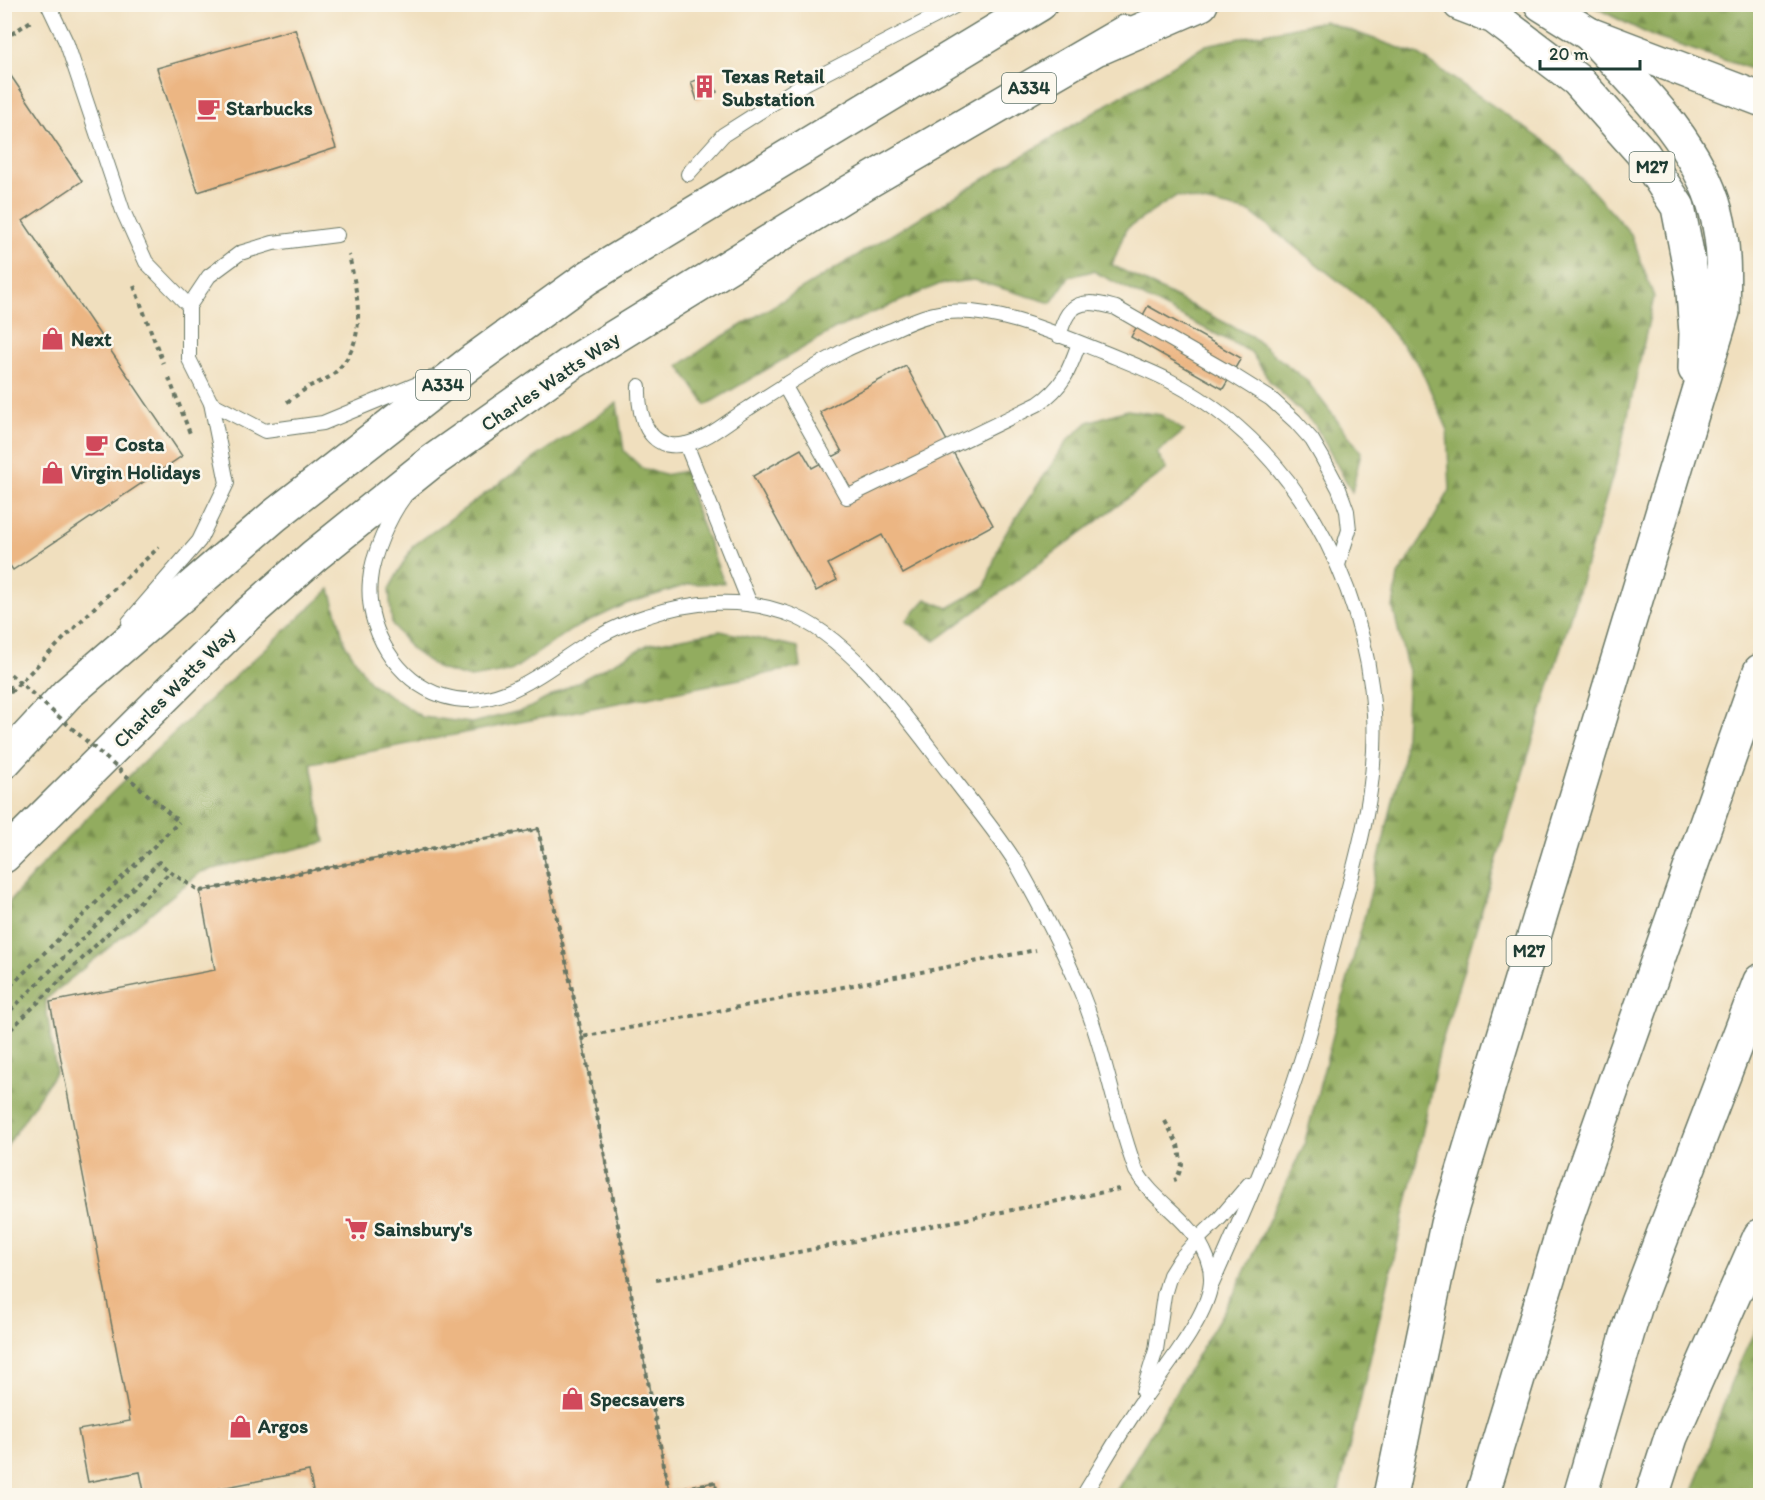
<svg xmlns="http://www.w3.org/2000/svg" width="1765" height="1500" font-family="Itim,sans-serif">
	<defs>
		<pattern id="forest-firs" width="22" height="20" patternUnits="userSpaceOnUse" patternTransform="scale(1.5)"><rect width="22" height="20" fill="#92ac5e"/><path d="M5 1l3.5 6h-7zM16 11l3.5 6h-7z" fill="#778d4e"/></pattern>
	</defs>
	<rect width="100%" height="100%" fill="#fbf7ec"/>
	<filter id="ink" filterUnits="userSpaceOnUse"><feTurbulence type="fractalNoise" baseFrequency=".0167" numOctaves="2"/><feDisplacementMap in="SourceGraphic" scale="12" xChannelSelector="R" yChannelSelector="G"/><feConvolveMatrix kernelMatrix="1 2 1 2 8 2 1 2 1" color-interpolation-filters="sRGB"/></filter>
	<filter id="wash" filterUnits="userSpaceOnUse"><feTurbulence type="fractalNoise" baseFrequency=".008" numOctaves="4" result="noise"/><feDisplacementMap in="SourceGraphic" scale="24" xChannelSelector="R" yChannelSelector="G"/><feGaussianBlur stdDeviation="1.35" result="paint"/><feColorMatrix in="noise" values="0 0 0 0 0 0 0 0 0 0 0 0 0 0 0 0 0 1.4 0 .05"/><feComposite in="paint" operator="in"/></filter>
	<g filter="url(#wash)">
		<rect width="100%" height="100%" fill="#f0dfbe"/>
		<g fill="url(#forest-firs)" stroke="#587449" stroke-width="1.5">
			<polygon points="1590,5 1760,5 1760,72 1654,37"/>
			<polygon points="1324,21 1419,55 1553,147 1631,234 1654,297 1619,455 1440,1048 1413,1177 1338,1495 1114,1495 1234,1294 1304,1145 1370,895 1404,756 1408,671 1393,608 1398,575 1422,539 1450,490 1447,428 1419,365 1368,304 1250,212 1176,196 1126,229 1112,265 1251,336 1307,381 1361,452 1352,492 1315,425 1271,383 1251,352 1093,271 1069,277 1051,303 974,280 940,284 835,329 706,405 679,366 712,343 1206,45"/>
			<polygon points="617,403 624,451 642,468 664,475 685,471 694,504 724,583 690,584 626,604 571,630 511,671 471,678 439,669 411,649 392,624 389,589 413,546 536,457"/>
			<polygon points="1127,410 1161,415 1184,431 1157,453 1167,469 935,641 906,621 926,599 948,608 985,587 1001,540 1068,440 1088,422"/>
			<path d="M 330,589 L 345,644 L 370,683 L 422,717 L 472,723 L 527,709 L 649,644 L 720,631 L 798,647 L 801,667 L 311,763 L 325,842 L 201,872 L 45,1000 L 56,1071 L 5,1149 L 5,907 C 103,792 220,692 330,589 Z"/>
			<polygon points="1760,1319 1760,1495 1692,1495 1732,1380"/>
		</g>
		<g id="blocks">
			<g fill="#ecb683">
				<polygon points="295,29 336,148 198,192 157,68"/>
				<polygon points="711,75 717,92 697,100 691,82"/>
				<polygon points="11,76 82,181 23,221 182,456 13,570 4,557 4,80"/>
				<polygon points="1148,306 1241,358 1223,389 1131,337"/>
				<polygon points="906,366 993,525 903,574 882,535 828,564 837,580 816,591 753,476 801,449 812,468 842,452 820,412"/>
				<polygon points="538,829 582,1037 669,1491 715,1482 717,1496 314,1496 309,1471 180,1496 145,1496 140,1472 88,1482 78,1430 130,1421 50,1002 215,970 200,891"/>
			</g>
		</g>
	</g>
	<g filter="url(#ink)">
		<use href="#blocks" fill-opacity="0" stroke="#687664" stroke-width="1.5"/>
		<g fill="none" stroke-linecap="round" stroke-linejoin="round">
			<defs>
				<g id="service">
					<polyline points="48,4 67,44 123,211 146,262 189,306"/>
					<polyline points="688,174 723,135 800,86 959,4"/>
					<path d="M 1059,336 C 1061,329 1064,320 1068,314 C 1079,297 1101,304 1116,308 L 1231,374 L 1271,399 L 1295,421 L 1312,440 L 1322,457 L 1339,489 L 1347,511 L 1349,530 L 1338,565"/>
					<path d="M 784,385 L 847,497 L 1038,404 C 1063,387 1069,371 1079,343"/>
					<path d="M 639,386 C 638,415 647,453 686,444 C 709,439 729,420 749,408 C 781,387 814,367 847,349 C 861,342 877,336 892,330 C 909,322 927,314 946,312 C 996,307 1057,334 1103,352 C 1125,361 1149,370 1170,381 C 1293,445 1365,579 1374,714 C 1378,785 1358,855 1339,923 C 1326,970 1315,1018 1300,1064 C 1276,1139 1244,1212 1212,1284"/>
					<polyline points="211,403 265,431 323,423 432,378"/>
					<polyline points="686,444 750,604"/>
					<path d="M 404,497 C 389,517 372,556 370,580 C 365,629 397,682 443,696 C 503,715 552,662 600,636 C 614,628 631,621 647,616 C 691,601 741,597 786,613 C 850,634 912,726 953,778 C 975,807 999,835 1018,866 C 1041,907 1063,949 1081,992 C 1105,1050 1114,1112 1136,1171 C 1156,1205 1191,1217 1207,1258 C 1211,1268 1212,1279 1210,1289 C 1202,1326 1157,1378 1136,1410 C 1117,1438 1101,1467 1083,1496"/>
					<polyline points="129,622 199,541 227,483 211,403 189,359 189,306 209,276 240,253 273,243 337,235"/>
					<polyline points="1143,1392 1156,1350 1164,1295 1170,1275 1180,1259 1198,1239 1220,1218 1249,1184"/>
				</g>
				<g id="primary">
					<polyline points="1541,4 1589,34 1760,99"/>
					<polyline points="4,762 67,694 274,516 475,359 587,278 1040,4"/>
					<polyline points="4,856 246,616 314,556 430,463 569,365 848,193 1125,32"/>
				</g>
				<g id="motorway">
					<polyline points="1460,4 1494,17 1577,80 1644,155 1678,207 1692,279 1696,333 1695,369"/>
					<polyline points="1102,47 1201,4"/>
					<path d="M 1390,1496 L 1447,1224 L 1723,312 C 1724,278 1725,245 1716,212 C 1698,143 1636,84 1589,34"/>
					<polyline points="1482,1496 1567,1217 1760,671"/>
					<polyline points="1580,1496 1635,1308 1760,981"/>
					<polyline points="1652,1496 1671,1437 1760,1236"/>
				</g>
			</defs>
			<use href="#service" stroke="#687664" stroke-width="16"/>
			<use href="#primary" stroke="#687664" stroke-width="36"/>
			<use href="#motorway" stroke="#687664" stroke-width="36"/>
			<g stroke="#687664" stroke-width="4" stroke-dasharray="4.5 4.5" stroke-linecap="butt">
				<polyline points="4,39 31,21"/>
				<polyline points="134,286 163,363"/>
				<polyline points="169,378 191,436"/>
				<path d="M 287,402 C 295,397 302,391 310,386 C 317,383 325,380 331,376 C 370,344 358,298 349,255"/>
				<polyline points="4,678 12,691"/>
				<polyline points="4,699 96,606 159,547"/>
				<polyline points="4,992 179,822"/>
				<polyline points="4,1017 159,862 170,872 200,891 538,829 582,1037 1036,950"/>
				<polyline points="4,1036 170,872"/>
				<polyline points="582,1037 669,1491 715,1482 717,1496"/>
				<polyline points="1165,1121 1178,1145 1182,1165 1177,1179 1174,1180"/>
				<polyline points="656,1280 1119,1189"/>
			</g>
			<use href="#service" stroke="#fff" stroke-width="14"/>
			<use href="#primary" stroke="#fff" stroke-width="33"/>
			<use href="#motorway" stroke="#fff" stroke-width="33"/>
			<polyline stroke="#687664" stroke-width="4" stroke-dasharray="4.5 4.5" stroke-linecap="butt" points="4,680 10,674 179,822"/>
		</g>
	</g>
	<defs>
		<symbol id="building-bare" viewBox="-9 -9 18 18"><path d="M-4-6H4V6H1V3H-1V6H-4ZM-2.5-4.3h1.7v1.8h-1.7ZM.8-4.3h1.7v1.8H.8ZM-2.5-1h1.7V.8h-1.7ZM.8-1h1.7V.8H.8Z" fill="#d1495b" stroke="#fbf7ec" stroke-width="2.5" paint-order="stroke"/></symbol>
		<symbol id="cafe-bare" viewBox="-9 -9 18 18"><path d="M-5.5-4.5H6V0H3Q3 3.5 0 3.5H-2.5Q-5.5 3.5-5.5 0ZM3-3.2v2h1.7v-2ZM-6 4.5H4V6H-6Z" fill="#d1495b" stroke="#fbf7ec" stroke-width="2.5" paint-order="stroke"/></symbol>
		<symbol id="shop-bare" viewBox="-9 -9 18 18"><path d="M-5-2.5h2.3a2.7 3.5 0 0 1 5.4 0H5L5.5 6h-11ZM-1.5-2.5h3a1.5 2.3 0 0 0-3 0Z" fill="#d1495b" stroke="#fbf7ec" stroke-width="2.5" paint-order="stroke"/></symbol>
		<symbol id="supermarket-bare" viewBox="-9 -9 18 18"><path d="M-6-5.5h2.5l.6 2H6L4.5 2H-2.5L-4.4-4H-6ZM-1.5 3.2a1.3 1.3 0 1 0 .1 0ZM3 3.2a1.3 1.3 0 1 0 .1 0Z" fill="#d1495b" stroke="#fbf7ec" stroke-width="2.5" paint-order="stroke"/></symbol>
	</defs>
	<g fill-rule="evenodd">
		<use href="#building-bare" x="688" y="70" width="33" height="33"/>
		<use href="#cafe-bare" x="192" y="92" width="33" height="33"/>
		<use href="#shop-bare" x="36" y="322" width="33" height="33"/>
		<use href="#cafe-bare" x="80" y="428" width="33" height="33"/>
		<use href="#shop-bare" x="36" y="456" width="33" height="33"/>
		<use href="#supermarket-bare" x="340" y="1212" width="33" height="33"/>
		<use href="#shop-bare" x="556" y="1382" width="33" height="33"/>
		<use href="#shop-bare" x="224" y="1410" width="33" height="33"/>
	</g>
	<g text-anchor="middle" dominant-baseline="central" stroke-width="5" stroke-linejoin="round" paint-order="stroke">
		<g fill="#fbf7ec" stroke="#61756b" stroke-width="1.5">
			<rect x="1002" y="73" width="54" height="30" rx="4.5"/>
			<rect x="1629.5" y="152" width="45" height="30" rx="4.5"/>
			<rect x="416" y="370" width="54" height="30" rx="4.5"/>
			<rect x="1506.5" y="936" width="45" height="30" rx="4.5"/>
		</g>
		<g font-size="18" font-weight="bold" fill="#1f3d34">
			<text x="1029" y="88">A334</text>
			<text x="1652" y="167">M27</text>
			<text x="443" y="385">A334</text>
			<text x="1529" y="951">M27</text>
		</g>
		<g font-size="20" font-weight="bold" fill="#1f3d34" stroke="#fbf7ec" text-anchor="start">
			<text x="722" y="76">Texas Retail<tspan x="722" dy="23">Substation</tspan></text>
			<text x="226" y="108">Starbucks</text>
			<text x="71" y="339">Next</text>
			<text x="115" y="444">Costa</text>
			<text x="71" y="472">Virgin Holidays</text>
			<text x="374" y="1229">Sainsbury's</text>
			<text x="590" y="1399">Specsavers</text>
			<text x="258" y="1426">Argos</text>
		</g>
		<g font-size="20" fill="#1f3d34" stroke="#fbf7ec">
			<text transform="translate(550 381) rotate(-34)">Charles Watts Way</text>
			<text transform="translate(174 687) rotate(-45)">Charles Watts Way</text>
		</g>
	</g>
	<rect width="1765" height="1500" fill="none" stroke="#fbf7ec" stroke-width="24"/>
	<path d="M1540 60v9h100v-9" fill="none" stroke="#1f3d34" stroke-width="3"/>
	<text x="1549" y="60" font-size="18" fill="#1f3d34" stroke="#fbf7ec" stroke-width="4.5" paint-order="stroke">20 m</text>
</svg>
